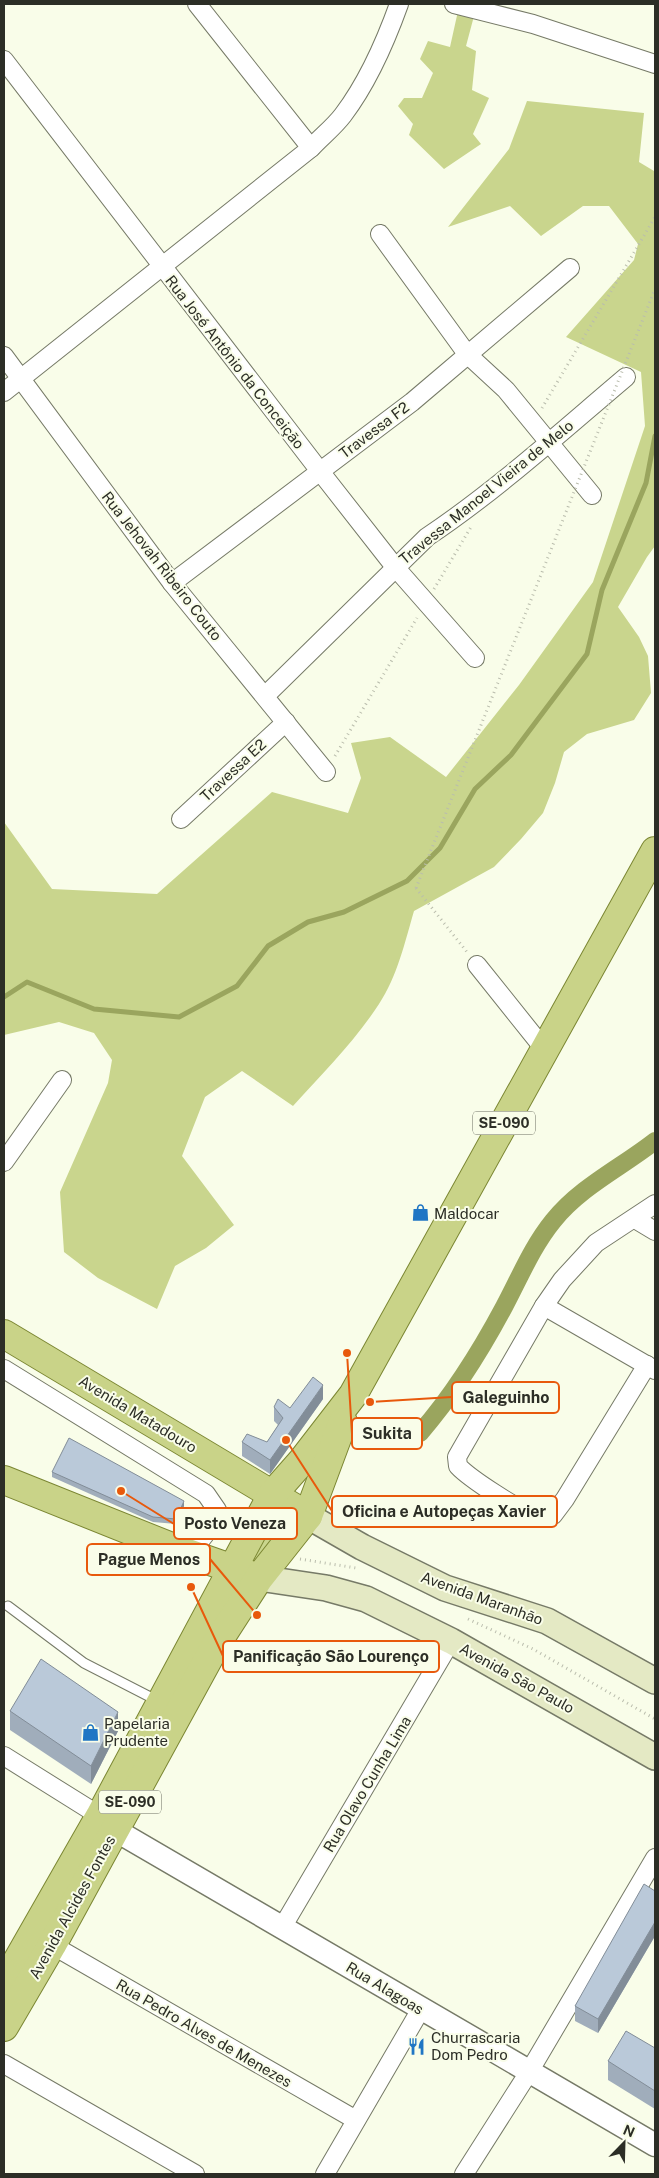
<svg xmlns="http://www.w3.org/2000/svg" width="659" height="2178" font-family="'Public Sans',sans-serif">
	<rect width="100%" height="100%" fill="#f9fde9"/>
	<g fill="#c9d58d">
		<polygon points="458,11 474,16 466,46 476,51 472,90 489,98 473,134 481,144 444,169 409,135 413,124 398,106 404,98 422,98 433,73 420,59 428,41 450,47"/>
		<path d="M 527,101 L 644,113 L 639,162 L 654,171 L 655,169 L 655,546 L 647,557 L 618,607 L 639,637 L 648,656 L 651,693 L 634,720 L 587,734 L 564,752 L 555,783 L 543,813 L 521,839 L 494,867 L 414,911 C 405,942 397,977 379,1004 C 355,1041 323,1073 293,1106 L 242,1071 L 205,1097 L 182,1156 L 234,1225 L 206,1248 L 175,1266 L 157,1309 L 98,1278 L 64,1252 L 60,1192 L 108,1083 L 112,1060 L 94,1033 L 59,1022 L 4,1035 L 4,822 L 52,889 L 157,894 L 272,792 L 348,813 L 361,778 L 351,743 L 390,737 L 446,777 L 519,685 L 593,582 L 645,426 L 641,372 L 566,337 L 634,260 L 638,244 L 609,206 L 583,206 L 541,236 L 510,206 L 448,227 L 509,149 Z"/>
		<polygon points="281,1507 297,1516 258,1568 246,1562"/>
	</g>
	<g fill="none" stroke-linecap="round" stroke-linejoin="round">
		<polyline stroke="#9aa55e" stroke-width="5" points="4,997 27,982 94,1009 179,1017 237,986 268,946 308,922 344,912 407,881 440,848 475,789 511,755 587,654 602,590 646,483 655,436"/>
		<path stroke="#9aa55e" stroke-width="18" d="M 420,1433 C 453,1395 480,1352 504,1307 C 520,1277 532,1247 553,1221 C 580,1187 622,1167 655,1141"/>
		<defs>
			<polyline id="service" points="8,1606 84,1663 158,1701"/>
			<g id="minor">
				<polyline points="197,4 311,148"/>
				<polyline points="454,4 533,24 655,64"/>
				<polyline points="4,60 319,470 395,567 475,658"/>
				<polyline points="380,234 467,354 506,390 592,495"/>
				<polyline points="4,356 172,583 326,772"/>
				<path d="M 4,392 L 311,148 C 321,137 334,127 343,115 C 368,82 385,43 399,4"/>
				<polyline points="172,583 412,402 570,268"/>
				<path d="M 265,696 L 427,537 C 496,491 562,431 626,377"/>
				<polyline points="181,819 286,722"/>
				<polyline points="477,965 545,1050"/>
				<polyline points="4,1162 62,1080"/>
				<polyline points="635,1219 655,1231"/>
				<polyline points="544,1306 655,1370"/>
				<path d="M 647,1365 L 565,1499 L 553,1515 C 548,1517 543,1518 537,1516 C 522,1513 469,1478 458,1466 L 457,1457 L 461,1450 L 544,1306 L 562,1280 L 596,1243 L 655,1204"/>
				<polyline points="4,1369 206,1494 217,1510 213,1524 190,1554"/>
				<polyline points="4,1756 100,1816"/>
				<polyline points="283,1926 451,1641"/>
				<polyline points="52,1945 356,2120"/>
				<polyline points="4,2064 195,2174"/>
				<polyline points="325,2174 421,2009"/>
				<polyline points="464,2174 529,2072 655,1858"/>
			</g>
			<path id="tertiary" d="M 115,1830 C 296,1934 475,2040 655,2145"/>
			<g id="secondary">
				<polyline points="308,1516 362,1547 445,1588 547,1621 655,1681"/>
				<polyline points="259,1578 326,1588 366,1599 451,1641 655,1757"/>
			</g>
			<g id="primary">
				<polyline points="4,1334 308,1516"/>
				<polyline points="4,1480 179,1550 250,1575"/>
				<polyline points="4,1984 100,1816 272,1495 302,1461 353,1395 655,851"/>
				<polyline points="4,2027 52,1945 217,1643 259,1578 308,1516 343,1422"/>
			</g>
		</defs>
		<use href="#service" stroke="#767a67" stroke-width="11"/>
		<use href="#minor" stroke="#767a67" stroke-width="20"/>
		<use href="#tertiary" stroke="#767a67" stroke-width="25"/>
		<use href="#secondary" stroke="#767a67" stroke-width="28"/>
		<use href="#primary" stroke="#7b8632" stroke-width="30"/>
		<g stroke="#babdad" stroke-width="3" stroke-dasharray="1 4" stroke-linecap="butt">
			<polyline points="542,408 655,217"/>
			<polyline points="434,589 471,527"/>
			<polyline points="335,756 417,618"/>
			<polyline points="416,888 467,952"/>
			<polyline points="300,1559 356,1568"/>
			<polyline points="468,1619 533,1649 655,1719"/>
		</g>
		<use href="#service" stroke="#fff" stroke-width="9"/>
		<use href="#minor" stroke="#fff" stroke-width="18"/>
		<use href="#tertiary" stroke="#fff" stroke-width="22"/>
		<use href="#secondary" stroke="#e4e9c4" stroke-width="25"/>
		<use href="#primary" stroke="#c9d388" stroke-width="28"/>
		<polyline stroke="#babdad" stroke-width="3" stroke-dasharray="1 4" stroke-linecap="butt" points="416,888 655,289"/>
	</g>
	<g fill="#a0adbb">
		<polygon points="323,1399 270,1474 242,1456 242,1442 267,1442 278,1425 274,1421 274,1407 290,1408"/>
		<polygon points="52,1472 184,1506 176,1524 153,1522 52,1477"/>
		<polygon points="10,1711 118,1731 91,1784 10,1730"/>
		<polygon points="655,1891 655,1936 598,2033 575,2021 575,2006"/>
		<polygon points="655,2048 655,2109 608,2080 608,2061"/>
	</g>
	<g fill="#828d98">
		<polygon points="323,1385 323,1399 270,1474 270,1460"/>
		<polygon points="184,1501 184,1506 176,1524 176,1519"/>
		<polygon points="118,1712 118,1731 91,1784 91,1766"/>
		<polygon points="655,1922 655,1936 598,2033 598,2019"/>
	</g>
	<g fill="#bac9d9" stroke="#828d98">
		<polygon points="313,1377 323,1385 270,1460 242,1442 247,1434 267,1442 283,1418 274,1407 278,1399 290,1408"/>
		<polygon points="69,1438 184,1501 176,1519 153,1517 52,1472"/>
		<polygon points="41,1659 118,1712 91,1766 10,1711"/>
		<polygon points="644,1884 655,1891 655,1922 598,2019 575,2006"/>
		<polygon points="626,2031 655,2048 655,2091 608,2061"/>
	</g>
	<defs>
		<symbol id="shop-bare" viewBox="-9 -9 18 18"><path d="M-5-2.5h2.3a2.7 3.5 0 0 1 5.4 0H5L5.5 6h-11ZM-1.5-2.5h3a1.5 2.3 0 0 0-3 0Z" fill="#2076c4" stroke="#f9fde9" stroke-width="2.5" paint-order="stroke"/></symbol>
		<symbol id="restaurant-bare" viewBox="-9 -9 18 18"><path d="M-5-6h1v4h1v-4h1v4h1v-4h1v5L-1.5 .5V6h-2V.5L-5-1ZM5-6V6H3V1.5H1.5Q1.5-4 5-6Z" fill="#2076c4" stroke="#f9fde9" stroke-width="2.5" paint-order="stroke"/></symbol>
	</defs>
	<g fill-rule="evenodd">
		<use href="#shop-bare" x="408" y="1200" width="25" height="25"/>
		<use href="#shop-bare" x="78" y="1720" width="25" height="25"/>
		<use href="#restaurant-bare" x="404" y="2034" width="25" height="25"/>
	</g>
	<g text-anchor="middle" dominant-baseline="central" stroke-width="4" stroke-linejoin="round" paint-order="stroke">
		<g fill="#f9fde9" stroke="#6a6c60" stroke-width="1">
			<rect x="473" y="1111.5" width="62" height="23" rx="4"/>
			<rect x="99" y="1790.5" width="62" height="23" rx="4"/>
		</g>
		<g font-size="14" font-weight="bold" fill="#2c2e26">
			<text x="504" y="1123">SE-090</text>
			<text x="130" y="1802">SE-090</text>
		</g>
		<g font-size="15" fill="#2c2e26" stroke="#f9fde9">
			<text transform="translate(235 362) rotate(52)">Rua José Antônio da Conceição</text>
			<text transform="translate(374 430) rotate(-37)">Travessa F2</text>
			<text transform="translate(486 492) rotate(-39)">Travessa Manoel Vieira de Melo</text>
			<text transform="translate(162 566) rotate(52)">Rua Jehovah Ribeiro Couto</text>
			<text transform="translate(233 770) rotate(-43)">Travessa E2</text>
			<text transform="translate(138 1414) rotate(31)">Avenida Matadouro</text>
			<text transform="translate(482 1598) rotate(20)">Avenida Maranhão</text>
			<text transform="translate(517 1678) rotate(29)">Avenida São Paulo</text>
			<text transform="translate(367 1784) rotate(-59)">Rua Olavo Cunha Lima</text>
			<text transform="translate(72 1907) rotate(-61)">Avenida Alcides Fontes</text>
			<text transform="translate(385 1988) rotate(31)">Rua Alagoas</text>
			<text transform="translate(204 2033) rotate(30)">Rua Pedro Alves de Menezes</text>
		</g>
		<g font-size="15" fill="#2c2e26" stroke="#f9fde9" text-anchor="start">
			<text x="434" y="1213">Maldocar</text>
			<text x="104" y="1723">Papelaria<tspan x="104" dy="17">Prudente</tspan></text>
			<text x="431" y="2037">Churrascaria<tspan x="431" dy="17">Dom Pedro</tspan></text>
		</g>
	</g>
	<path fill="none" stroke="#e8590c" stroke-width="2" d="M370 1402L452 1397M347 1353L352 1434M286 1440L332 1511M121 1491L174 1524M257 1615L210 1559M191 1587L223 1656"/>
	<g fill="#e8590c" stroke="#f9fde9" stroke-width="2">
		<circle cx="370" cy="1402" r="5"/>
		<circle cx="347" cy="1353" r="5"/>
		<circle cx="286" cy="1440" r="5"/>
		<circle cx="121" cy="1491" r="5"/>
		<circle cx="257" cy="1615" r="5"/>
		<circle cx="191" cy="1587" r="5"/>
	</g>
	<g fill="#f9fde9" stroke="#e8590c" stroke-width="2">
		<rect x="452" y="1382" width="107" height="31" rx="5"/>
		<rect x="352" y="1418" width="70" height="31" rx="5"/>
		<rect x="332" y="1496" width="225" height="31" rx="5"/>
		<rect x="174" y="1508" width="123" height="31" rx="5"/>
		<rect x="87" y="1544" width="123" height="31" rx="5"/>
		<rect x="223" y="1641" width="216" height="31" rx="5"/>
	</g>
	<g font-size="16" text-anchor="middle" font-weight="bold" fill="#2c2e26">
		<text x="506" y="1403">Galeguinho</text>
		<text x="387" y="1439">Sukita</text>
		<text x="444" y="1517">Oficina e Autopeças Xavier</text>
		<text x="235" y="1529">Posto Veneza</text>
		<text x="149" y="1565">Pague Menos</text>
		<text x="331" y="1662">Panificação São Lourenço</text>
	</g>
	<rect width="659" height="2178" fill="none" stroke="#2c2e26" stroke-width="10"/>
	<g transform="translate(624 2143) rotate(23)" stroke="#f9fde9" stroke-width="4" paint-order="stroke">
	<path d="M0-4L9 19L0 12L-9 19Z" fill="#2c2e26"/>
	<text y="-8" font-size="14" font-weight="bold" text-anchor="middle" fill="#2c2e26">N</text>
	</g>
</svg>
